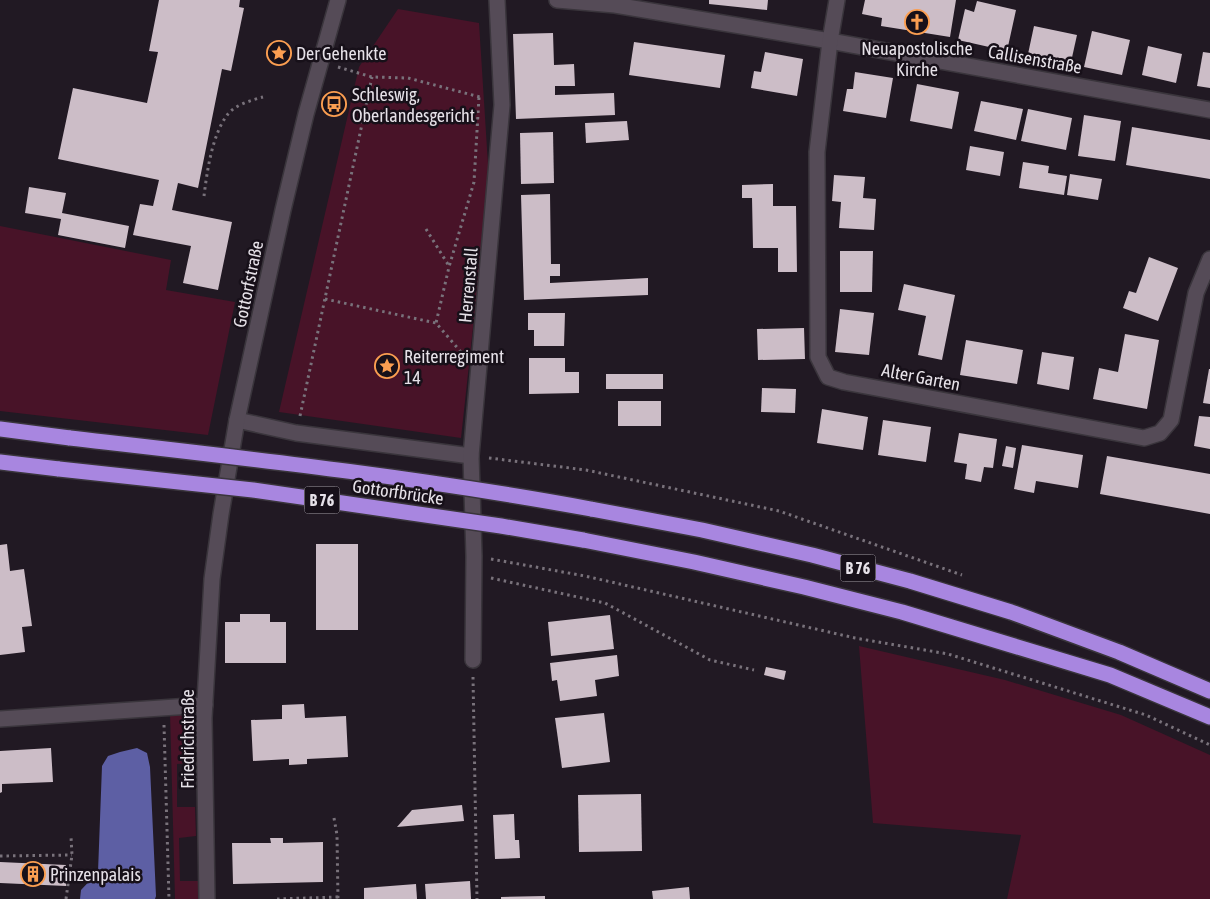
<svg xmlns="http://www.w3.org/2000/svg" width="1210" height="899" font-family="'Asap Condensed',sans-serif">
	<rect width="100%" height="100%" fill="#211923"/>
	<g fill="#481328">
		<polygon points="398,9 479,23 489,180 461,438 279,412 359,67"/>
		<polygon points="0,226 171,260 166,290 235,302 208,435 0,411"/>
		<polygon points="859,646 1005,680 1121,715 1210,755 1210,899 1007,899 1021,835 873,823"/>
		<polygon points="170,712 194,714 194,763 177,764 177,807 195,807 196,836 179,838 180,881 198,881 198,899 175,899"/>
	</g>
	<polygon fill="#5d5fa4" points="137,748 147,753 150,767 156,896 155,899 80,899 81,890 98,872 102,766 108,756 120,752"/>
	<g fill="#ccbdc7">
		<polygon points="159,0 240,0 239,7 244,8 231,71 222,69 198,188 178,183 172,210 232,222 218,290 183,283 191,246 133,235 140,204 153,206 159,180 58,159 73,88 147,103 158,52 149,51"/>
		<polygon points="709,0 768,0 767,10 709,4"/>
		<polygon points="865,0 956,0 950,37 881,26 882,18 862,14"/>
		<polygon points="977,1 1016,10 1007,51 958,40 965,9 974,12"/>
		<polygon points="1034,26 1077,35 1071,62 1028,54"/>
		<polygon points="1092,31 1130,40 1122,75 1084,67"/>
		<polygon points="553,33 554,65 574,64 575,86 555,86 555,95 614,93 615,115 516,119 513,34"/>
		<polygon points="634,42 725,55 720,88 629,75"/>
		<polygon points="1148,46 1182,54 1176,83 1142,75"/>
		<polygon points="765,52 803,59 797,96 751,88 754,71 761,72"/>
		<polygon points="1203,52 1210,53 1210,88 1197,86"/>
		<polygon points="855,72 893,78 886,118 843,111 847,89 853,89"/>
		<polygon points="917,84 959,92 952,129 910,121"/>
		<polygon points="981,101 1023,109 1016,140 974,131"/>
		<polygon points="1028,109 1072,118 1066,150 1021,141"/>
		<polygon points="1084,115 1121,121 1115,161 1078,156"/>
		<polygon points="627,121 629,140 586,143 585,123"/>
		<polygon points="1132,127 1210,140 1210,179 1126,165"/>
		<polygon points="553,132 554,183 521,184 520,133"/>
		<polygon points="970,146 1004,152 1000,176 966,170"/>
		<polygon points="1023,162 1049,166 1048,173 1067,176 1064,195 1019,188"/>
		<polygon points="1070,174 1102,179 1098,200 1067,195"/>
		<polygon points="834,175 865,177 863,198 876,199 874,230 839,228 841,202 832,201"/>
		<polygon points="773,184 773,206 796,206 797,272 778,272 778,248 753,248 752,198 742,198 742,185"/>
		<polygon points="29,187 66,193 62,213 129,226 125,248 58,235 61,219 25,213"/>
		<polygon points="550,194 551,264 560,264 560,276 550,276 550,283 648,278 648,295 524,300 521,195"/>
		<polygon points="840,251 873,251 872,292 840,292"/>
		<polygon points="1149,257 1178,268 1158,321 1123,308 1129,291 1136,293"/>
		<polygon points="904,284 955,295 942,360 918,355 926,316 898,310"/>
		<polygon points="840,309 874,313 869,355 835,352"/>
		<polygon points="528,313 565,313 564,346 534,346 534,330 528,330"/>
		<polygon points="804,328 805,359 758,360 757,329"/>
		<polygon points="1125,334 1159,340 1147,409 1093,399 1099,368 1118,372"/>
		<polygon points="966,340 1023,350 1017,384 960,375"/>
		<polygon points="1042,352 1074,357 1069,390 1037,384"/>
		<polygon points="529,358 565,358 565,372 579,372 579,393 529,394"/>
		<polygon points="1209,369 1210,369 1210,404 1203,403"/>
		<rect x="606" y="374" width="57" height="15"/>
		<polygon points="762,388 796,389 795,413 761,412"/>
		<rect x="618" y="401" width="43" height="25"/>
		<polygon points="822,409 868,417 863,450 817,443"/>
		<polygon points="1199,416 1210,417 1210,449 1194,446"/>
		<polygon points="883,420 931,427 926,462 878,455"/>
		<polygon points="959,433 997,439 993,468 984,467 981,482 965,479 967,464 954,462"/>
		<polygon points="1022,445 1083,455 1078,488 1036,481 1034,493 1014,489"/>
		<polygon points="1006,446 1016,448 1013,468 1002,466"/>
		<polygon points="1107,456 1210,474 1210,514 1100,494"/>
		<polygon points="7,544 10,571 24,569 32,626 22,627 25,652 0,655 0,545"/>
		<rect x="316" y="544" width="42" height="86"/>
		<polygon points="240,614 270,614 270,622 286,622 286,663 225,663 225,622 240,622"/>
		<polygon points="610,615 614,649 551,656 548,622"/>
		<polygon points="617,655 619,676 595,680 597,696 560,701 557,680 552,681 550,663"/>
		<polygon points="766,667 786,671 784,680 764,675"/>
		<polygon points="304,704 305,718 346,716 348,757 307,759 307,764 289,765 289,759 253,761 251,720 282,719 282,705"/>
		<polygon points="604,713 610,762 562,768 555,718"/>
		<polygon points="51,748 53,782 2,784 2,792 0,793 0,751"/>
		<polygon points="641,794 642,851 579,852 578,795"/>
		<polygon points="462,805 464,821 397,827 412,810"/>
		<polygon points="514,814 515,840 519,840 520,858 495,859 493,815"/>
		<polygon points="270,838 283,838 283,843 323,842 323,882 233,884 232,843 271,843"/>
		<polygon points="0,862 66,865 66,886 0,883"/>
		<polygon points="470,881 471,899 426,899 425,884"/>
		<polygon points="416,884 417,899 364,899 364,888"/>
		<polygon points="689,887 690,899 653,899 652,891"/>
		<polygon points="545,896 545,899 501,899 501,897"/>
	</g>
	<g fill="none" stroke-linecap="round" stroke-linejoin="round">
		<defs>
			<g id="minor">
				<polyline points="557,0 615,5 830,41 1210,110"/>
				<polyline points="837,0 830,41 817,152 818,357 828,377 844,382 1144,438 1160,433 1171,420 1196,293 1210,259"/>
				<polyline points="237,420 296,433 471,456"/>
				<polyline points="473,660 474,556 471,456 502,105 497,0"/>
				<polyline points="0,719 205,705"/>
				<polyline points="207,899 204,718 212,579 221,514 237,420 283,210 306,114 338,0"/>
			</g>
			<g id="highway">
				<polyline points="0,429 70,438"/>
				<polyline points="0,462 59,469"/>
				<polyline points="591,509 702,530 812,555 910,581 1011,612 1119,652 1210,691"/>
				<polyline points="583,540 694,562 804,587 902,612 1110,675 1210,717"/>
			</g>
		</defs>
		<use href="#minor" stroke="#3a353c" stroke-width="18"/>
		<use href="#highway" stroke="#3a353c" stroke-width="18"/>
		<g stroke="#79727b" stroke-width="3" stroke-dasharray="2.5 4" stroke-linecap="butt">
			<polyline points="338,67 372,77 408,78 480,97"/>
			<path d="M 204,196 C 207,172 212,134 228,114 C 235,105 252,100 263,97"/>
			<polyline points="426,229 449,266"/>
			<polyline points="325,299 436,323"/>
			<polyline points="461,352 436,323 449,267 474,182 479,97"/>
			<polyline points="300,416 372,77"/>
			<polyline points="489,458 586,470 779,511 962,575"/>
			<polyline points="491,559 585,576 855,638 948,654 1146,715 1210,745"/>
			<polyline points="491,578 605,603 710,660 754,670"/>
			<polyline points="473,677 477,899"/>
			<polyline points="164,725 169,899"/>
			<polyline points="334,818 337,835 338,899"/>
			<polyline points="0,856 72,855"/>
			<polyline points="66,899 72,855 71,837"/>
			<polyline points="277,899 338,897"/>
		</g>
		<use href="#minor" stroke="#554b57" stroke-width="15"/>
		<use href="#highway" stroke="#a886e0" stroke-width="15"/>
		<defs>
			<g id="highway-bridge">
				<path d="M 70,438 C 244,458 418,477 591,509"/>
				<polyline points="59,469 253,490 501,526 583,540"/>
			</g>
		</defs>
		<use href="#highway-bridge" stroke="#3a353c" stroke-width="18" stroke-linecap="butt"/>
		<use href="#highway-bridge" stroke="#a886e0" stroke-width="15"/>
	</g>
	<defs>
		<symbol id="church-ring" viewBox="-11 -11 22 22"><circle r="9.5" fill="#171019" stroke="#fb9e51" stroke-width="1.5"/><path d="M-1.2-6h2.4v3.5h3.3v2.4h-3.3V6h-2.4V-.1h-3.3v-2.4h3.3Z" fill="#fb9e51"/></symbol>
		<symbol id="sight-ring" viewBox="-11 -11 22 22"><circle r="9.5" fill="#171019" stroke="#fb9e51" stroke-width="1.5"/><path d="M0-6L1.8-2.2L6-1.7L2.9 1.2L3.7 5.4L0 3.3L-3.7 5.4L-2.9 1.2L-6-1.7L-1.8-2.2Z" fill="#fb9e51"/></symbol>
		<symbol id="bus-ring" viewBox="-11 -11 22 22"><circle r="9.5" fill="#171019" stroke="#fb9e51" stroke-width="1.5"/><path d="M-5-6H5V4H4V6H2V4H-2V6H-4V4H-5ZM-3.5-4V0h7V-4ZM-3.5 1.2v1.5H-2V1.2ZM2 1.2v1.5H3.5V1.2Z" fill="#fb9e51"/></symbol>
		<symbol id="building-ring" viewBox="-11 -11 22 22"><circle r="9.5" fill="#171019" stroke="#fb9e51" stroke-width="1.5"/><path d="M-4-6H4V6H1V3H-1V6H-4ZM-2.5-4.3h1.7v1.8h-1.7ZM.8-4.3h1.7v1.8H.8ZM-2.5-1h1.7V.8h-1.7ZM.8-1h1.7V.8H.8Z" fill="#fb9e51"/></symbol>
	</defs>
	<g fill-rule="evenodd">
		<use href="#church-ring" x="903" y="8" width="28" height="28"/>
		<use href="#sight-ring" x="265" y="39" width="28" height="28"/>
		<use href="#bus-ring" x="320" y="90" width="28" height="28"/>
		<use href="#sight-ring" x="373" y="352" width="28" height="28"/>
		<use href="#building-ring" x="19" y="860" width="28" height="28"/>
	</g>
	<g text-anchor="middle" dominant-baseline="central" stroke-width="5" stroke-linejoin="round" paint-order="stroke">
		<g fill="#171019" stroke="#a8a2aa" stroke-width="1">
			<rect x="304.5" y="486.5" width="35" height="27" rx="4"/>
			<rect x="840.5" y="554.5" width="35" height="27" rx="4"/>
		</g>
		<g font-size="16" font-weight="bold" fill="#e6e1e8">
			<text x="322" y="500">B 76</text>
			<text x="858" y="568">B 76</text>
		</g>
		<g font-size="18" fill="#e6e1e8" stroke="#171019" text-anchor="start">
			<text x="917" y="48" text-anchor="middle">Neuapostolische<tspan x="917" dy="21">Kirche</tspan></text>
			<text x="296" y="53">Der Gehenkte</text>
			<text x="352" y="94">Schleswig,<tspan x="352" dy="21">Oberlandesgericht</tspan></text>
			<text x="404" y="356">Reiterregiment<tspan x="404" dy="21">14</tspan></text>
			<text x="50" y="874">Prinzenpalais</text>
		</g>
		<g font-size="18" fill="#e6e1e8" stroke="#171019">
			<text transform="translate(1035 59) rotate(10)">Callisenstraße</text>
			<text transform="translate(248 284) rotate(-78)">Gottorfstraße</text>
			<text transform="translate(468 285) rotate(-85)">Herrenstall</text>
			<text transform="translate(921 377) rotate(11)">Alter Garten</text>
			<text transform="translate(398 492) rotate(8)">Gottorfbrücke</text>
			<text transform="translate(187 739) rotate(-90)">Friedrichstraße</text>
		</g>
	</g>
</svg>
